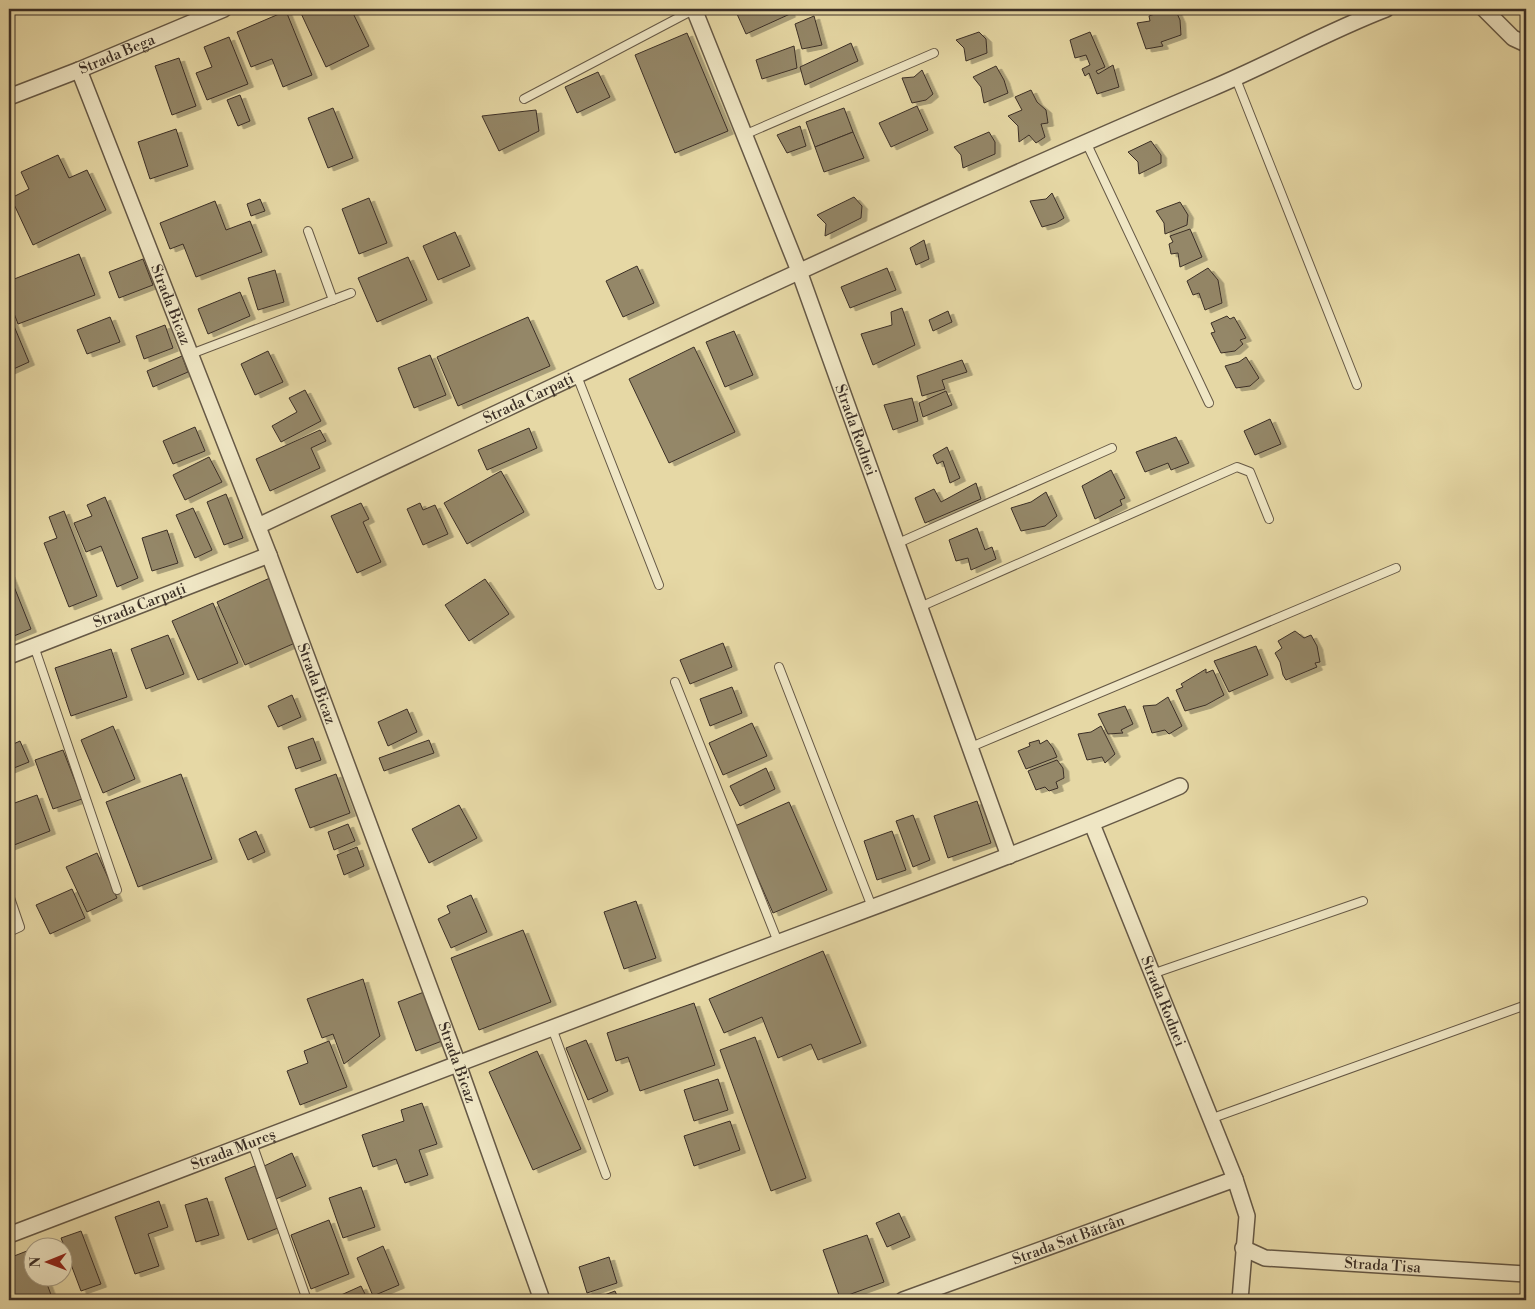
<svg xmlns="http://www.w3.org/2000/svg" width="1535" height="1309" font-family="'Libre Bodoni',serif">
	<defs>
		<filter id="shadow"><feDropShadow dx="5.5" dy="3" stdDeviation="0" flood-color="#0004"/></filter>
	</defs>
	<rect width="100%" height="100%" fill="#e6d8a5"/>
	<filter id="stains"><feTurbulence type="fractalNoise" baseFrequency=".004" numOctaves="4"/><feColorMatrix values="0 0 0 0 .2 0 0 0 0 .09 0 0 0 0 .02 0 0 0 .5 -.17"/></filter>
	<radialGradient id="worn" r=".72"><stop offset=".6" stop-color="#630" stop-opacity="0"/><stop offset="1" stop-color="#630" stop-opacity=".3"/></radialGradient>
	<g fill="#948768" stroke="#3b2f26" filter="url(#shadow)">
		<polygon points="299,9 351,9 369,46 326,67"/>
		<polygon points="751,9 788,9 790,14 746,34 737,14"/>
		<polygon points="1169,9 1175,9 1180,20 1181,35 1161,42 1163,46 1146,49 1137,23 1150,21 1149,16"/>
		<polygon points="286,11 312,75 283,87 272,59 251,67 237,32"/>
		<polygon points="814,16 822,45 802,49 795,24"/>
		<polygon points="979,32 986,39 987,53 966,61 964,48 956,40"/>
		<polygon points="1090,32 1105,67 1096,71 1098,74 1113,65 1119,87 1097,94 1089,73 1085,76 1082,69 1090,65 1086,55 1075,58 1070,40"/>
		<polygon points="687,33 728,131 675,153 635,55"/>
		<polygon points="229,37 248,84 207,100 196,73 212,67 204,47"/>
		<polygon points="851,43 858,61 805,85 800,67"/>
		<polygon points="794,46 797,68 762,79 756,60"/>
		<polygon points="179,58 196,106 172,115 155,66"/>
		<polygon points="996,66 1004,80 1008,93 984,103 981,87 973,77"/>
		<polygon points="922,70 933,94 926,100 912,103 902,78 914,77"/>
		<polygon points="598,72 610,97 577,113 565,87"/>
		<polygon points="1031,90 1037,102 1046,110 1048,123 1041,124 1045,137 1036,143 1029,135 1019,142 1018,126 1008,116 1022,110 1015,97"/>
		<polygon points="240,95 250,121 238,126 227,100"/>
		<polygon points="917,106 928,130 891,147 879,123"/>
		<polygon points="333,108 353,158 328,168 308,118"/>
		<polygon points="844,108 853,132 815,147 806,122"/>
		<polygon points="536,110 539,131 499,151 482,116"/>
		<polygon points="800,126 806,146 787,153 777,135"/>
		<polygon points="176,129 188,166 150,179 138,142"/>
		<polygon points="853,132 864,158 824,172 815,147"/>
		<polygon points="989,132 995,142 995,154 963,168 961,155 954,147"/>
		<polygon points="1151,141 1161,155 1161,163 1139,174 1138,162 1128,152"/>
		<polygon points="58,155 69,178 87,170 106,210 33,245 11,198 29,189 21,172"/>
		<polygon points="1052,193 1064,218 1056,223 1042,227 1030,201 1046,199"/>
		<polygon points="854,197 862,206 861,218 825,236 826,224 817,215"/>
		<polygon points="369,198 387,243 359,254 342,209"/>
		<polygon points="260,199 265,211 251,216 247,204"/>
		<polygon points="215,201 226,230 250,221 262,252 196,277 183,244 170,249 160,223"/>
		<polygon points="1180,202 1188,215 1187,225 1165,234 1164,223 1156,211"/>
		<polygon points="1190,229 1202,257 1180,267 1178,253 1171,254 1169,244 1173,242 1170,236"/>
		<polygon points="455,232 470,266 438,280 423,246"/>
		<polygon points="924,240 929,259 916,265 910,248"/>
		<polygon points="79,254 95,295 18,324 9,300 9,281"/>
		<polygon points="408,257 427,300 377,322 358,278"/>
		<polygon points="143,259 153,285 119,298 109,272"/>
		<polygon points="637,266 654,303 623,317 606,281"/>
		<polygon points="887,268 896,290 850,308 841,287"/>
		<polygon points="1208,268 1218,280 1222,303 1205,310 1199,293 1193,295 1187,281"/>
		<polygon points="275,270 284,302 258,310 248,278"/>
		<polygon points="240,292 250,316 208,334 198,309"/>
		<polygon points="902,308 915,345 873,365 861,334 892,325 891,312"/>
		<polygon points="948,311 952,322 933,331 929,320"/>
		<polygon points="9,314 29,362 9,371"/>
		<polygon points="1227,316 1230,319 1234,317 1246,338 1240,340 1243,344 1235,351 1221,353 1211,333 1215,332 1211,323"/>
		<polygon points="110,317 120,342 87,354 77,330"/>
		<polygon points="528,317 550,366 458,406 437,357"/>
		<polygon points="165,325 173,348 144,359 136,336"/>
		<polygon points="734,331 753,375 725,387 706,342"/>
		<polygon points="694,347 735,432 669,463 629,379"/>
		<polygon points="268,351 283,382 255,395 241,364"/>
		<polygon points="430,355 446,395 414,408 398,368"/>
		<polygon points="182,356 188,372 153,387 147,371"/>
		<polygon points="1246,357 1259,378 1250,386 1236,388 1225,366 1239,362"/>
		<polygon points="962,360 967,372 942,380 945,389 922,396 917,376"/>
		<polygon points="305,390 321,421 281,442 272,426 297,412 289,398"/>
		<polygon points="946,391 952,405 923,417 919,403"/>
		<polygon points="912,398 918,421 893,430 884,405"/>
		<polygon points="1270,419 1281,444 1255,455 1244,431"/>
		<polygon points="195,427 205,451 173,464 163,441"/>
		<polygon points="529,428 537,448 487,470 478,450"/>
		<polygon points="320,430 326,441 311,448 320,468 270,491 256,459"/>
		<polygon points="1176,437 1189,463 1171,470 1168,463 1145,472 1136,452"/>
		<polygon points="947,447 960,478 950,483 943,461 937,464 933,455"/>
		<polygon points="209,457 222,482 185,500 173,475"/>
		<polygon points="1111,470 1125,498 1120,500 1122,505 1095,519 1082,486"/>
		<polygon points="501,471 524,512 467,544 444,503"/>
		<polygon points="976,483 981,499 925,523 915,498 934,489 941,502"/>
		<polygon points="1046,492 1057,516 1045,526 1021,531 1011,508 1031,502"/>
		<polygon points="226,494 243,538 224,545 207,502"/>
		<polygon points="105,497 138,578 117,587 101,546 86,552 74,523 92,516 87,505"/>
		<polygon points="361,503 369,519 363,522 381,562 357,573 331,516"/>
		<polygon points="420,503 423,510 435,505 448,534 423,545 407,509"/>
		<polygon points="193,508 212,550 195,558 176,515"/>
		<polygon points="64,511 97,596 69,607 44,543 57,538 49,517"/>
		<polygon points="977,528 985,550 992,547 996,559 971,570 968,558 956,561 949,540"/>
		<polygon points="167,530 178,563 152,571 142,538"/>
		<polygon points="9,574 31,629 9,638"/>
		<polygon points="272,577 295,643 245,665 217,602"/>
		<polygon points="485,579 509,614 469,641 445,605"/>
		<polygon points="213,603 238,663 198,680 172,621"/>
		<polygon points="1295,631 1304,638 1311,635 1317,646 1320,662 1315,663 1317,667 1286,680 1283,675 1280,662 1275,653 1282,648 1278,641"/>
		<polygon points="168,635 184,674 146,689 131,649"/>
		<polygon points="723,643 732,667 690,684 680,660"/>
		<polygon points="1256,646 1268,675 1229,692 1214,661"/>
		<polygon points="111,649 127,697 71,716 55,668"/>
		<polygon points="1206,669 1206,673 1213,670 1224,695 1206,705 1185,711 1176,690 1183,687 1181,684"/>
		<polygon points="732,687 742,713 710,726 700,699"/>
		<polygon points="292,695 301,717 278,727 268,706"/>
		<polygon points="1168,697 1182,726 1169,734 1165,730 1152,733 1143,706 1156,705"/>
		<polygon points="1125,706 1133,724 1121,730 1123,733 1108,734 1098,714"/>
		<polygon points="407,709 417,732 388,746 378,722"/>
		<polygon points="752,723 767,756 723,775 709,743"/>
		<polygon points="113,726 135,779 103,793 81,740"/>
		<polygon points="1101,726 1115,754 1105,763 1102,757 1087,760 1078,734 1091,732"/>
		<polygon points="313,738 321,760 296,769 288,747"/>
		<polygon points="429,740 434,753 384,771 379,758"/>
		<polygon points="1039,740 1040,744 1047,740 1053,748 1057,757 1026,769 1018,751 1030,746 1029,743"/>
		<polygon points="20,741 29,762 9,770 9,746"/>
		<polygon points="63,750 82,799 53,809 35,760"/>
		<polygon points="1057,760 1063,768 1064,778 1056,782 1058,788 1049,791 1045,787 1036,790 1028,771"/>
		<polygon points="766,768 775,789 740,806 730,786"/>
		<polygon points="181,774 212,859 138,887 106,802"/>
		<polygon points="336,774 350,813 310,828 295,789"/>
		<polygon points="37,795 50,831 9,847 9,805"/>
		<polygon points="977,801 991,843 948,858 934,816"/>
		<polygon points="789,802 827,890 773,913 735,826"/>
		<polygon points="459,805 477,838 429,863 412,829"/>
		<polygon points="913,815 930,860 913,867 896,821"/>
		<polygon points="348,824 355,841 334,850 328,832"/>
		<polygon points="256,831 265,852 248,860 239,839"/>
		<polygon points="892,831 906,870 877,880 864,841"/>
		<polygon points="357,847 364,866 344,875 337,855"/>
		<polygon points="97,853 117,898 87,912 66,867"/>
		<polygon points="72,889 85,918 50,934 36,905"/>
		<polygon points="471,895 487,932 451,948 438,919 450,913 447,906"/>
		<polygon points="636,901 656,958 624,969 604,912"/>
		<polygon points="523,930 551,1002 479,1030 451,958"/>
		<polygon points="823,951 861,1043 818,1060 811,1044 778,1058 762,1017 724,1033 709,999"/>
		<polygon points="363,979 380,1036 344,1064 333,1034 322,1038 307,999"/>
		<polygon points="424,992 442,1041 416,1051 398,1002"/>
		<polygon points="694,1003 715,1065 640,1091 628,1057 616,1061 607,1033"/>
		<polygon points="755,1037 806,1178 771,1191 720,1050"/>
		<polygon points="586,1040 608,1091 588,1100 566,1048"/>
		<polygon points="329,1041 347,1087 300,1105 287,1071 308,1063 304,1051"/>
		<polygon points="537,1051 581,1149 533,1170 489,1072"/>
		<polygon points="718,1079 728,1110 694,1121 684,1090"/>
		<polygon points="422,1103 437,1144 419,1150 428,1175 405,1183 396,1159 373,1167 362,1135 404,1121 401,1110"/>
		<polygon points="730,1121 740,1150 694,1166 684,1136"/>
		<polygon points="292,1153 306,1186 276,1199 262,1167"/>
		<polygon points="255,1166 278,1228 248,1240 225,1178"/>
		<polygon points="361,1187 375,1227 343,1238 329,1198"/>
		<polygon points="207,1198 219,1235 196,1242 185,1205"/>
		<polygon points="159,1201 168,1227 148,1234 159,1266 135,1274 115,1217"/>
		<polygon points="899,1213 910,1237 887,1247 876,1223"/>
		<polygon points="329,1220 349,1274 311,1289 291,1235"/>
		<polygon points="81,1231 101,1284 81,1291 61,1238"/>
		<polygon points="867,1235 884,1282 840,1298 823,1250"/>
		<polygon points="383,1246 399,1285 373,1296 357,1258"/>
		<polygon points="32,1249 32,1276 44,1276 53,1300 14,1300 9,1287 9,1258"/>
		<polygon points="609,1257 617,1283 587,1293 579,1267"/>
		<polygon points="361,1286 368,1300 330,1300"/>
		<polygon points="615,1291 619,1300 591,1300"/>
	</g>
	<g fill="none" stroke-linecap="round" stroke-linejoin="round">
		<defs>
			<g id="lane">
				<polyline points="1236,79 1357,385"/>
				<polyline points="524,99 695,9"/>
				<polyline points="744,135 934,53"/>
				<polyline points="1086,142 1209,403"/>
				<polyline points="308,231 333,300"/>
				<polyline points="191,354 351,293"/>
				<polyline points="577,376 659,585"/>
				<polyline points="896,544 1112,448"/>
				<polyline points="920,607 1237,467 1250,472 1269,519"/>
				<polyline points="34,646 117,890"/>
				<polyline points="779,667 872,907"/>
				<polyline points="675,682 778,942"/>
				<polyline points="971,747 1396,568"/>
				<polyline points="9,895 20,927 9,932"/>
				<polyline points="1152,974 1363,901"/>
				<polyline points="552,1028 606,1175"/>
				<polyline points="1210,1119 1526,1005"/>
				<polyline points="252,1143 307,1300"/>
			</g>
			<g id="street">
				<path id="s1" d="M 694,9 L 799,271 L 1009,856"/>
				<polyline points="1484,9 1513,38 1526,44"/>
				<path id="s2" d="M 79,70 L 269,555 L 458,1064 L 542,1300"/>
				<path id="s3" d="M 9,97 L 79,70 L 224,9"/>
				<path id="s4" d="M 258,526 C 574,377 889,225 1210,89 C 1270,64 1326,32 1386,9"/>
				<path id="s5" d="M 9,656 L 269,555"/>
				<path id="s6" d="M 1092,824 L 1235,1179 L 1247,1216 L 1240,1300"/>
				<path id="s7" d="M 9,1235 C 244,1145 480,1055 716,966 C 871,907 1027,852 1180,786"/>
				<path id="s8" d="M 1243,1248 L 1265,1258 L 1526,1274"/>
				<path id="s9" d="M 903,1300 L 1235,1179"/>
			</g>
		</defs>
		<use href="#lane" stroke="#665946" stroke-width="10"/>
		<use href="#street" stroke="#665946" stroke-width="18"/>
		<use href="#lane" stroke="#efe6c4" stroke-width="8"/>
		<use href="#street" stroke="#efe6c4" stroke-width="15"/>
	</g>
	<g text-anchor="middle" dominant-baseline="central" stroke-width="4" stroke-linejoin="round" paint-order="stroke">
		<g font-size="15" fill="#3b2f26" stroke="#efe6c4">
			<text stroke="none"><textPath href="#s3" startOffset="116">Strada Bega</textPath></text>
			<text stroke="none"><textPath href="#s2" startOffset="252">Strada Bicaz</textPath></text>
			<text stroke="none"><textPath href="#s4" startOffset="299">Strada Carpați</textPath></text>
			<text stroke="none"><textPath href="#s1" startOffset="451">Strada Rodnei</textPath></text>
			<text stroke="none"><textPath href="#s5" startOffset="140">Strada Carpați</textPath></text>
			<text stroke="none"><textPath href="#s2" startOffset="658">Strada Bicaz</textPath></text>
			<text stroke="none"><textPath href="#s6" startOffset="191">Strada Rodnei</textPath></text>
			<text stroke="none"><textPath href="#s2" startOffset="1062">Strada Bicaz</textPath></text>
			<text stroke="none"><textPath href="#s7" startOffset="240">Strada Mureș</textPath></text>
			<text stroke="none"><textPath href="#s9" startOffset="176">Strada Sat Bătrân</textPath></text>
			<text stroke="none"><textPath href="#s8" startOffset="142">Strada Tisa</textPath></text>
		</g>
	</g>
	<rect width="1535" height="1309" fill="none" stroke="#e6d8a5" stroke-width="30"/>
	<rect x="10" y="10" width="1515" height="1289" fill="none" stroke="#3b2f26" stroke-width="2.5"/>
	<rect x="15" y="15" width="1505" height="1279" fill="none" stroke="#3b2f26"/>
	<g transform="translate(48 1262) rotate(269)"><circle r="24" fill="#efe6c4" stroke="#a79d85"/>
	<path d="M0-4L9 19L0 12L-9 19Z" fill="#8f2418"/>
	<text y="-8" font-size="14" font-weight="bold" text-anchor="middle" fill="#3b2f26">N</text>
	</g>
	<rect width="100%" height="100%" filter="url(#stains)"/>
	<rect width="100%" height="100%" fill="url(#worn)"/>
</svg>
